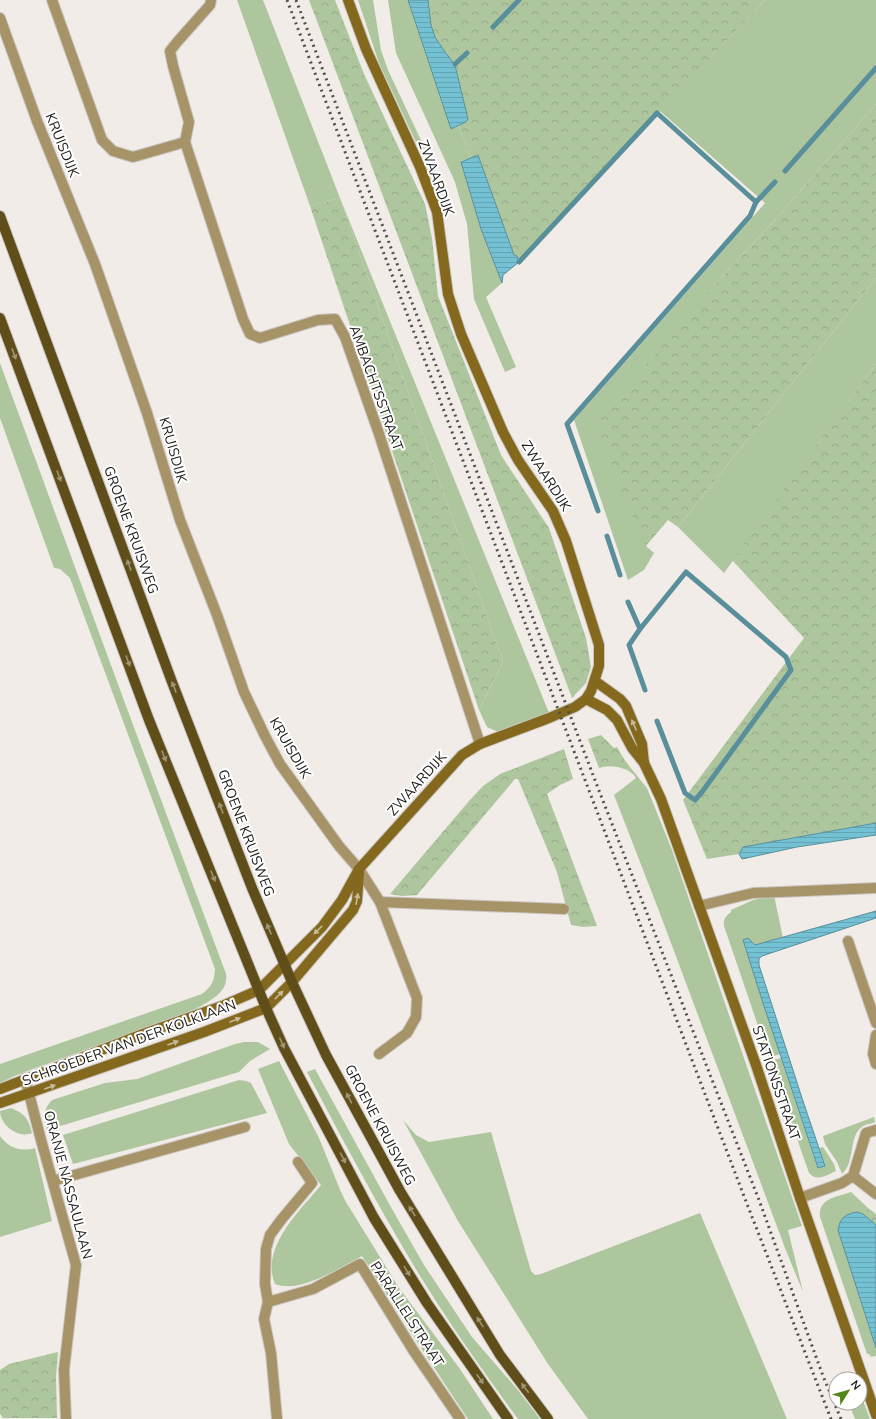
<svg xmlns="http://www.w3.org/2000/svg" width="876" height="1419" font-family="'Nunito Sans',sans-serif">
	<defs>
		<pattern id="forest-crowns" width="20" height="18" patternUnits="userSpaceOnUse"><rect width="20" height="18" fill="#aec69e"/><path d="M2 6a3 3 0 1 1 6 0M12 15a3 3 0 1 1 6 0" fill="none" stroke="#95aa88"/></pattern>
		<pattern id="water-rules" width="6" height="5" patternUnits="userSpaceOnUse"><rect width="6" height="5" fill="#73c1d3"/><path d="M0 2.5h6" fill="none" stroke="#63a5b5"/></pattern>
	</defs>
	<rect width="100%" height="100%" fill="#f1ece7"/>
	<g fill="#aec69e">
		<polygon points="237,0 263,0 340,198 549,713 498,732 487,727 479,710 503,662 340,198 310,206"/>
		<polygon points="358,0 373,0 381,50 388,70 427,153 422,155 379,63"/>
		<polygon points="388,0 408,0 451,129 459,126 471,158 461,161 481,229 502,283 486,297 516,367 505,372 474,299 467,224 455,182 396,53"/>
		<polygon points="765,0 876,0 876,104 774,221 716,283 646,546 654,553 644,570 628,580 574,420 765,203 660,111"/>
		<polygon points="876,278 876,364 724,573 678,527"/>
		<path d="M 0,363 L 126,706 L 225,971 C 226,974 227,977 226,980 C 225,995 205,1003 194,1010 L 14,1076 L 0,1083 L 0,1064 L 202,994 C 212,986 214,982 215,969 L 70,578 L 60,569 L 54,568 L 0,418 Z"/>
		<polygon points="630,767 647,788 672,850 802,1226 788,1230 803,1292 785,1248 659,911 614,795 636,778 633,774 627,770"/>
		<path d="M 774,895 L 783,938 L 755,945 L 763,1003 L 780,1054 L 769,1058 L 724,926 C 723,919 726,916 731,912 L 731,910 L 753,900 Z"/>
		<path d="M 244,1042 L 258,1042 L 270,1049 L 250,1061 L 239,1072 L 47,1130 C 44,1117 42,1111 52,1100 L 105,1083 L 137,1079 L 235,1044 Z"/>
		<path d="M 781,1058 L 817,1166 L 825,1165 L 819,1148 L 823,1147 L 834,1164 L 836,1171 C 827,1175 817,1182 809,1173 L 770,1061 Z"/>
		<path d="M 279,1061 L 319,1138 L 341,1192 L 346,1202 L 399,1288 L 460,1369 L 493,1419 L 468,1419 L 421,1348 L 362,1256 C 339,1268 300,1294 275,1284 C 260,1247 300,1211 321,1185 L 289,1144 L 258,1069 Z"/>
		<path d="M 315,1069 L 392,1209 L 424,1265 L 472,1337 L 517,1389 L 540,1419 L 518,1419 C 483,1371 448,1322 417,1271 C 378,1206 342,1139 307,1072 Z"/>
		<polygon points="239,1080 246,1081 251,1083 267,1113 73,1164 63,1135"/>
		<path d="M 11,1108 C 25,1114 28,1118 32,1133 C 18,1139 0,1125 0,1111 Z"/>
		<path d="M 874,1117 L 875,1122 C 871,1124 867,1124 863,1126 C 848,1135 856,1162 842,1174 L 837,1162 L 825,1144 L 823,1136 Z"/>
		<polygon points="403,1120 416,1135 429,1142 491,1132 531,1271 535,1275 541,1274 700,1213 787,1419 588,1419 548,1364 458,1221"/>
		<path d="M 0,1136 C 9,1148 20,1152 35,1148 L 52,1221 L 0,1237 Z"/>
		<path d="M 851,1192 L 868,1208 L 863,1214 L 856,1212 L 838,1230 L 876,1348 L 876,1356 L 871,1357 L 869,1354 L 867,1354 L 820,1217 C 818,1198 837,1197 851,1192 Z"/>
		<polygon points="860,1393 870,1419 855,1419 849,1403 860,1403"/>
	</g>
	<g fill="url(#forest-crowns)">
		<polygon points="309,0 335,0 364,74 425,204 432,238 438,296 501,455 549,528 586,638 591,667 586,683 572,698"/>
		<polygon points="428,0 765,0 519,262 517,257 514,256 478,155 471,158 459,126 466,122 468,119 455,65 445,52 435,37 431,25"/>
		<polygon points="876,104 876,278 678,527 668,520 646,546 618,482 596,423 716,283 774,221"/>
		<polygon points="340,198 503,662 479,710 310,206"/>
		<polygon points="876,364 876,823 743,847 739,854 707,859 683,800 804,638 732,560"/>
		<path d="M 601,735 L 614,748 L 617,747 L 624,759 L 630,767 L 627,770 C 617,766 609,765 599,768 L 588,739 Z"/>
		<polygon points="564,749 573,779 560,785 547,794 597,926 583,927 571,925 557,872 518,779 515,779 417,895 402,896 390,894 469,801 483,786 500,774"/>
		<polygon points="868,1208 876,1214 876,1225 863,1214"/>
		<polygon points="58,1352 56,1377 57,1418 3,1418 0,1414 0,1370 9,1364"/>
	</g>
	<g fill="url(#water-rules)" stroke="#598f9b">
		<polygon points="408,0 428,0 431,25 435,37 445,52 455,65 468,119 466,122 451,129"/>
		<polygon points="478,155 514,255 517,256 519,262 503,275 502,283 481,229 461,162"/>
		<polygon points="876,823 876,835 797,847 742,859 739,854 743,847"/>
		<polygon points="876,911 876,918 762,956 759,959 759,965 802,1098 825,1166 818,1168 763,1003 743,940 748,938 755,945"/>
		<path d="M 857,1212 L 863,1214 L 876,1225 L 876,1348 L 838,1230 C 840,1218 845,1214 857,1212 Z"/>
	</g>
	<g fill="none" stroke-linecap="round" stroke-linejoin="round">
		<g stroke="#598f9b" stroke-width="5">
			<polyline points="493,27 519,0"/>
			<polyline points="455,64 467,53"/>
			<polyline points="785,171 876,68"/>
			<polyline points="519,262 657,113 756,202 775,182"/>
			<polyline points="598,511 567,424 750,216 756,202"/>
			<polyline points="607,536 620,575"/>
			<polyline points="628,602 640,629 629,645 645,690"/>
			<polyline points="640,629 686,572 786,657 791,670 702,792 695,800 685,793 657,721"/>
		</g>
		<defs>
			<g id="street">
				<polyline points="52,0 102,140 113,151 133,157 185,142"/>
				<polyline points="211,0 210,5 178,41 170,51 173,66 189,122 185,142 243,319 250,334 260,338 318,320 335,319 345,337 378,431 480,744"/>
				<polyline points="0,18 37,121 95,264 147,413 180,520 217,615 244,692 265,736 280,764 339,846 359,869 380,902 417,998 416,1017 407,1033 379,1054"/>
				<polyline points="380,902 564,909"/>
				<polyline points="699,906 753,893 876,888"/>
				<polyline points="848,941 876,1023"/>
				<polyline points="876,1035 873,1054 876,1064"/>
				<polyline points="25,1078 41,1140 76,1265 64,1370 66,1419"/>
				<polyline points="853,1176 876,1194"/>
				<polyline points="53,1181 245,1127"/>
				<polyline points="800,1198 842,1183 853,1176 866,1133 876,1130"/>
				<polyline points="268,1302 313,1289 360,1264 413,1350 460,1419"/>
				<polyline points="277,1419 271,1353 264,1319 268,1302 265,1284 266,1249 270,1235 281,1220 312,1183 298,1162"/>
			</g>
			<g id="secondary">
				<polyline points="595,681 620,699 626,706 642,744 644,763"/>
				<polyline points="586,699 607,710 617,720 632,748 644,763 661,799 756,1065 800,1198 876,1415"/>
				<polyline points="0,1089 143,1034 222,1006 259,990 322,927 342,900 359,869 462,755 480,744 549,718 575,707 586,699 591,691 599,666 599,645 566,541 553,511 518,460 503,432 461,334 448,294 437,212 420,167 366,49 348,0"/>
				<polyline points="0,1103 204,1032 266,1008 292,982 353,910 357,901 359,873"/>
			</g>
			<g id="primary">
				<polyline points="0,216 172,682 252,888 292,982 326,1055 400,1191 500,1355 548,1419"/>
				<polyline points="0,318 149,720 266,1008 284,1048 374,1218 427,1303 508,1419"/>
			</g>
		</defs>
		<use href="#street" stroke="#cbc6c2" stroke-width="12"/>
		<use href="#secondary" stroke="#cbc6c2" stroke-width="12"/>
		<use href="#primary" stroke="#cbc6c2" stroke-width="12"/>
		<use href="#street" stroke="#a69468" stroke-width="10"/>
		<use href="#secondary" stroke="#83681e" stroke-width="10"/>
		<use href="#primary" stroke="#5f4d1a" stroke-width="10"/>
		<g stroke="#52504d" stroke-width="3" stroke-dasharray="2 4" stroke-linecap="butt">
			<polyline points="287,0 747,1204 831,1419"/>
			<polyline points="296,0 598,788 759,1200 823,1376 841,1419"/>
		</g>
	</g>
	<defs><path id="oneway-solid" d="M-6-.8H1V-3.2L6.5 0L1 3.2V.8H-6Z"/></defs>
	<g fill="#9f9476">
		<use href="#oneway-solid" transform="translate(14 354) rotate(70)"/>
		<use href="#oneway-solid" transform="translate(59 476) rotate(70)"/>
		<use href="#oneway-solid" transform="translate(129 565) rotate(-110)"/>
		<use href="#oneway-solid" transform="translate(128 661) rotate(70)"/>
		<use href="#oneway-solid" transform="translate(174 687) rotate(-111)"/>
		<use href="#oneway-solid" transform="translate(164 756) rotate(68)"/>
		<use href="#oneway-solid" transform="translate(221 808) rotate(-111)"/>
		<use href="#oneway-solid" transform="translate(213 876) rotate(68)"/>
		<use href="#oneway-solid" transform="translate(269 929) rotate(-113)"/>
		<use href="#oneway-solid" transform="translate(282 1043) rotate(65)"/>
		<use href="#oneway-solid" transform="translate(349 1098) rotate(-118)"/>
		<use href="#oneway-solid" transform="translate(343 1158) rotate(62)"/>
		<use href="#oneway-solid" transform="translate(412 1211) rotate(-122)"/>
		<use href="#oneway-solid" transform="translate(407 1271) rotate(59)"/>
		<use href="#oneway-solid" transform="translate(480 1322) rotate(-122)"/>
		<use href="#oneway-solid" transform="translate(480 1379) rotate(55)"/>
		<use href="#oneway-solid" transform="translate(525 1388) rotate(-127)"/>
	</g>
	<g fill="#c7bb9a">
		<use href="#oneway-solid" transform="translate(634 725) rotate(-114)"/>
		<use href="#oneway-solid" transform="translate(357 899) rotate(-80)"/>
		<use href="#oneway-solid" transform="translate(318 930) rotate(135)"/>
		<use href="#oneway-solid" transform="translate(279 995) rotate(-45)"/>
		<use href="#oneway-solid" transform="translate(235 1020) rotate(-22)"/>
		<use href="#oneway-solid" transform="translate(173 1043) rotate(-20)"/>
		<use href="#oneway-solid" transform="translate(50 1087) rotate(-20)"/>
	</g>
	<g text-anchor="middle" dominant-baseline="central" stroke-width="4" stroke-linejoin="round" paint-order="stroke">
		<g font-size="14" fill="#1c1b19" stroke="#fff">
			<text transform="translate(62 145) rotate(68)">KRUISDIJK</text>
			<text transform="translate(436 178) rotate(70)">ZWAARDIJK</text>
			<text transform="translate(376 388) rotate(70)">AMBACHTSSTRAAT</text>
			<text transform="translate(173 450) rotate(74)">KRUISDIJK</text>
			<text transform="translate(546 476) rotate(58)">ZWAARDIJK</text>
			<text transform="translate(131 530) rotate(70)">GROENE KRUISWEG</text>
			<text transform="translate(290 748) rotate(60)">KRUISDIJK</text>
			<text transform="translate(417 784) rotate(-48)">ZWAARDIJK</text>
			<text transform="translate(246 833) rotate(69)">GROENE KRUISWEG</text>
			<text transform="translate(129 1043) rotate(-20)">SCHROEDER VAN DER KOLKLAAN</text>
			<text transform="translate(776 1083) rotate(71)">STATIONSSTRAAT</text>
			<text transform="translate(380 1125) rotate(62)">GROENE KRUISWEG</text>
			<text transform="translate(68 1185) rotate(75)">ORANJE NASSAULAAN</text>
			<text transform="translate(407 1314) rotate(57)">PARALLELSTRAAT</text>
		</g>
	</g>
	<g transform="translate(848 1391) rotate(53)"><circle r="19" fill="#ffffff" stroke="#a4a4a3"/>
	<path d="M0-3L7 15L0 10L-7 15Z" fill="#55861a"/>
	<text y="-6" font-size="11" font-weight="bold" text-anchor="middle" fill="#1c1b19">N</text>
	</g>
</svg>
